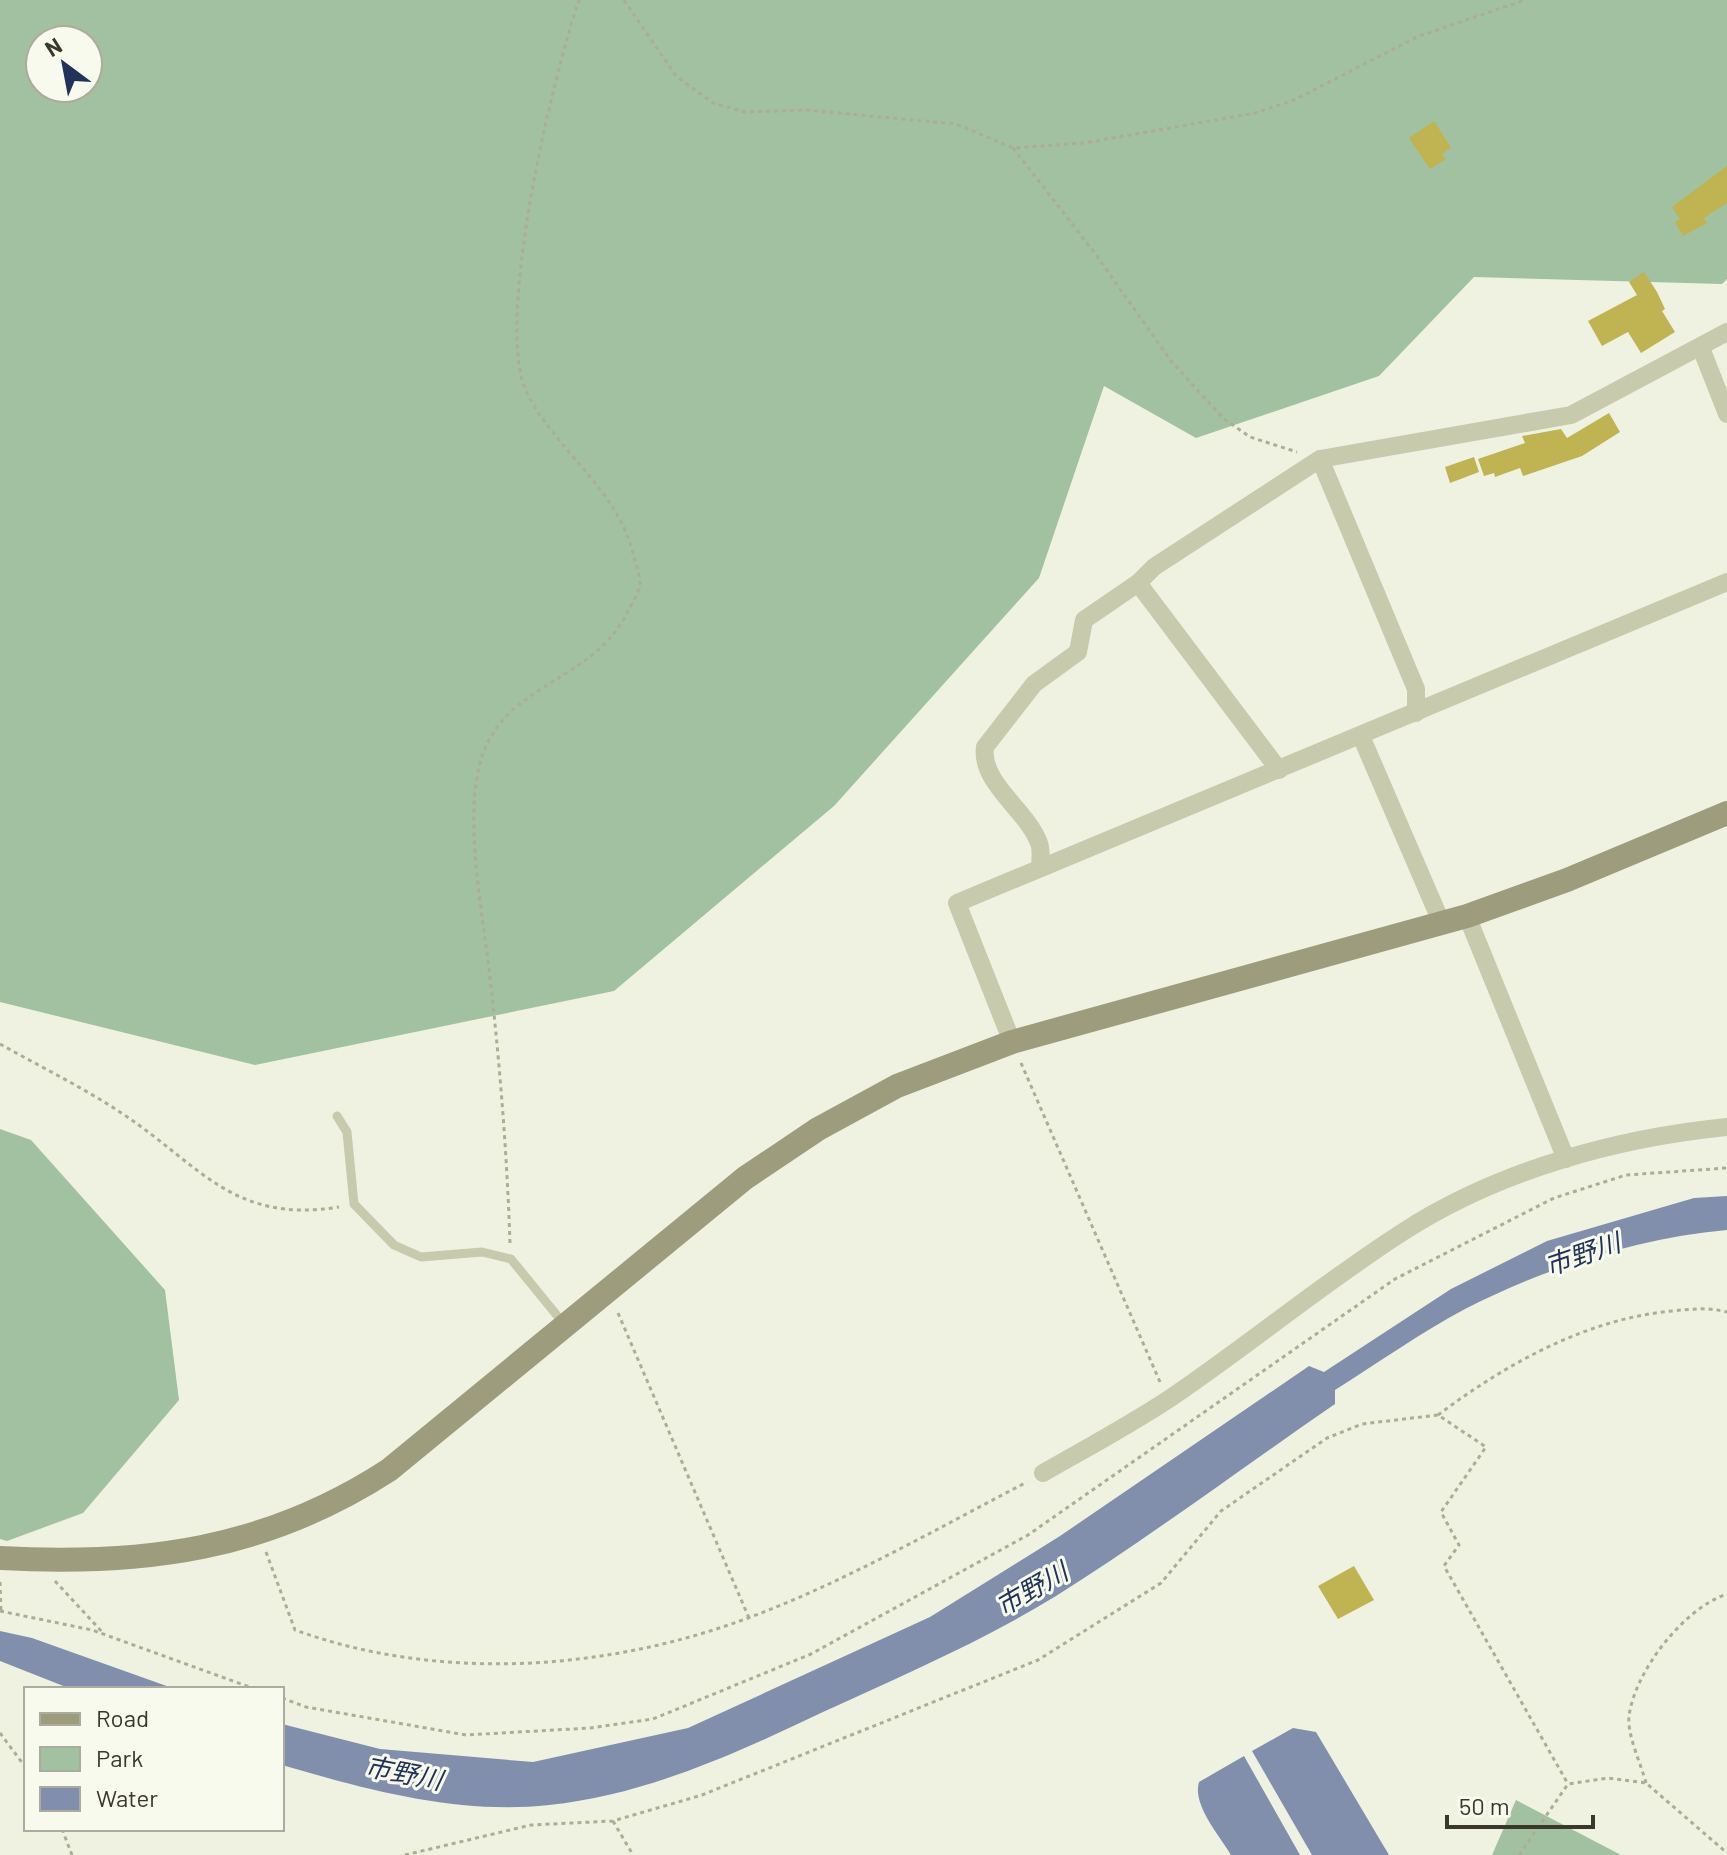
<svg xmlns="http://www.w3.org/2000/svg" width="1727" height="1855" font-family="Barlow,'Noto Sans JP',sans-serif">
	<rect width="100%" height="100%" fill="#eff2e1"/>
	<g fill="#a2c1a1" fill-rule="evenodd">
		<path d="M 0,0 L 1727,0 L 1727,279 L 1722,284 L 1474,277 L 1379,376 L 1196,438 L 1104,386 L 1039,578 L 834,806 L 614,991 L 255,1065 L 0,1002 ZM 40,40 L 88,40 L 88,88 L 40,88 Z"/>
		<polygon points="0,1129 31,1140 165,1290 179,1400 83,1513 7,1541 0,1539"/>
		<polygon points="1516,1800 1621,1855 1492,1855"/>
	</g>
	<g fill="#818fad">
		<path d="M 1727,1196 L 1727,1230 C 1636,1238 1546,1268 1465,1309 C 1420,1333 1378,1363 1335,1390 L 1335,1404 C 1242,1468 1151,1536 1056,1596 C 983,1641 901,1676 823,1712 C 737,1753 646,1795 549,1805 C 460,1815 367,1790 282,1765 L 282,1724 L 380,1749 L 533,1762 L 688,1728 L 930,1617 L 1060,1536 L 1309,1366 L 1324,1372 L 1451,1289 L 1547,1241 L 1694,1198 Z"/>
		<polygon points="0,1631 32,1638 175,1689 71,1689 0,1661"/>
		<polygon points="1293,1728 1316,1732 1389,1855 1312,1855 1252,1751"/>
		<path d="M 1244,1756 L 1300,1855 L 1231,1855 C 1220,1836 1192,1805 1199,1782 Z"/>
	</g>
	<g fill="#bfb352">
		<polygon points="1434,121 1451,148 1442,154 1446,159 1430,169 1409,138"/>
		<polygon points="1727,166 1727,203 1704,218 1707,223 1683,236 1675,222 1680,219 1672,207"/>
		<polygon points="1644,272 1657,292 1665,309 1662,311 1675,332 1641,353 1628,332 1602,346 1588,321 1637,295 1629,282"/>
		<polygon points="1609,413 1620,432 1582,456 1523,476 1520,468 1495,477 1494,473 1484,476 1478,459 1525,443 1522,436 1561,429 1567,438"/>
		<polygon points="1474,457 1479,472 1450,483 1445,467"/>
		<polygon points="1354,1566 1374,1600 1338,1619 1318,1586"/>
	</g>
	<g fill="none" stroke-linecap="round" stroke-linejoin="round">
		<g stroke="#acae91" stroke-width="3" stroke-dasharray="4 4" stroke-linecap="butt">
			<polyline points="624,0 676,76 713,103 745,112 806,110 956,124 1013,148 1084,143 1255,113 1294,100 1419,36 1525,0"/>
			<polyline points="1013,148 1094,252 1171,361 1223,418 1250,437 1297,452"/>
			<path d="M 0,1044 C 41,1067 84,1088 123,1114 C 201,1166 233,1224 339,1207"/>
			<polyline points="1021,1063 1160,1382"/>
			<path d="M 510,1243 C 507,1154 500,1066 490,977 C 483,916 465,827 479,767 C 499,681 594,685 629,609 C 633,602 639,592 640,584 C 640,576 636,565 634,557 C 619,490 557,452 527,393 C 493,326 553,75 579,0"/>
			<polyline points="618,1313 749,1618"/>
			<path d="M 1438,1415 C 1506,1364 1586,1319 1672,1311 C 1692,1309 1708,1307 1727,1312"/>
			<path d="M 266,1552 L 295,1630 C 439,1682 606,1671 748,1618 C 845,1582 936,1529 1027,1482"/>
			<polyline points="55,1581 104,1634"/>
			<polyline points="0,1582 1,1611"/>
			<polyline points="0,1611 92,1630 255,1689"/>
			<polyline points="282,1698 306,1707 466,1735 590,1728 653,1719 811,1654 1028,1535 1395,1279 1554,1198 1626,1175 1727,1168"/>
			<polyline points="0,1733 26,1768"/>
			<path d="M 1646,1783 C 1641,1764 1627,1735 1629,1716 C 1635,1671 1684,1608 1727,1594"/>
			<polyline points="613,1821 633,1855"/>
			<polyline points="62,1829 72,1855"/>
			<polyline points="405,1855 531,1825 613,1821 702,1795 1038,1660 1161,1583 1221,1511 1327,1438 1362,1424 1438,1415 1486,1447 1441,1512 1459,1545 1444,1566 1568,1784"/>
			<polyline points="1519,1855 1568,1784 1608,1778 1646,1783 1727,1853"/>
		</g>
		<polyline stroke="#c7caad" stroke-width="9" points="337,1116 347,1132 354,1204 394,1245 421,1257 482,1252 511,1259 564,1324"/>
		<g stroke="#c7caad" stroke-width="18">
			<polyline points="1701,348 1727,414"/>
			<polyline points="1320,459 1416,689 1416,713"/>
			<polyline points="1361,736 1442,924"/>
			<polyline points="1279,770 1138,583 1154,567 1320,459 1571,415 1727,332"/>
			<path d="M 1040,868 C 1040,861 1042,850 1039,843 C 1027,810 980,783 985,747 L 1034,684 L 1078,652 L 1084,620 L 1138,583"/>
			<polyline points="1467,916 1566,1159"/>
			<polyline points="1012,1042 957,903 1727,582"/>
			<path d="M 1043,1473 C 1085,1449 1128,1426 1169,1399 C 1249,1345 1324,1282 1406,1230 C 1500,1170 1617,1138 1727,1127"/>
		</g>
		<path stroke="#9d9d7e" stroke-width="24" d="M 0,1558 C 143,1566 266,1550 389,1470 L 745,1178 L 818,1129 L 897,1086 L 1012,1042 L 1467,916 L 1567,880 L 1727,813"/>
	</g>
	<g text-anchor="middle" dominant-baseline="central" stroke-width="6" stroke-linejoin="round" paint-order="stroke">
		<g font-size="26" font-style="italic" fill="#233258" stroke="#f7faed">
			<text transform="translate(1582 1253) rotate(-19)">市野川</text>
			<text transform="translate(1031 1588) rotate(-30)">市野川</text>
			<text transform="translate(404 1772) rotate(11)">市野川</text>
		</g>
	</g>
	<rect x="24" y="1687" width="260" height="144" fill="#f7faed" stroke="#abac9f" stroke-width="2"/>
	<rect x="40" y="1713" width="40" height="12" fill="#9d9d7e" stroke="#abac9f" stroke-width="2"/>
	<text x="96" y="1727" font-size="24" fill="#39382b">Road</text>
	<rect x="40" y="1747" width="40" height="24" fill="#a2c1a1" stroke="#abac9f" stroke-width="2"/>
	<text x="96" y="1767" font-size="24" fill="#39382b">Park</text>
	<rect x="40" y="1787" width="40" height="24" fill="#818fad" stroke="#abac9f" stroke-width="2"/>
	<text x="96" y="1807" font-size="24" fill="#39382b">Water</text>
	<g transform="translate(64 64) rotate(328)"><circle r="38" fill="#f7faed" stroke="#abac9f" stroke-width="2"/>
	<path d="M0-6L14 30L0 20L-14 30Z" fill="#233258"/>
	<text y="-12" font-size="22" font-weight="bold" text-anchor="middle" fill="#39382b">N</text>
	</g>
	<path d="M1447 1815v12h146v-12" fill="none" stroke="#39382b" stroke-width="4"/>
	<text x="1459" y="1815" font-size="24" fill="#39382b" stroke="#f7faed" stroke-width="6" paint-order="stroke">50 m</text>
</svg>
